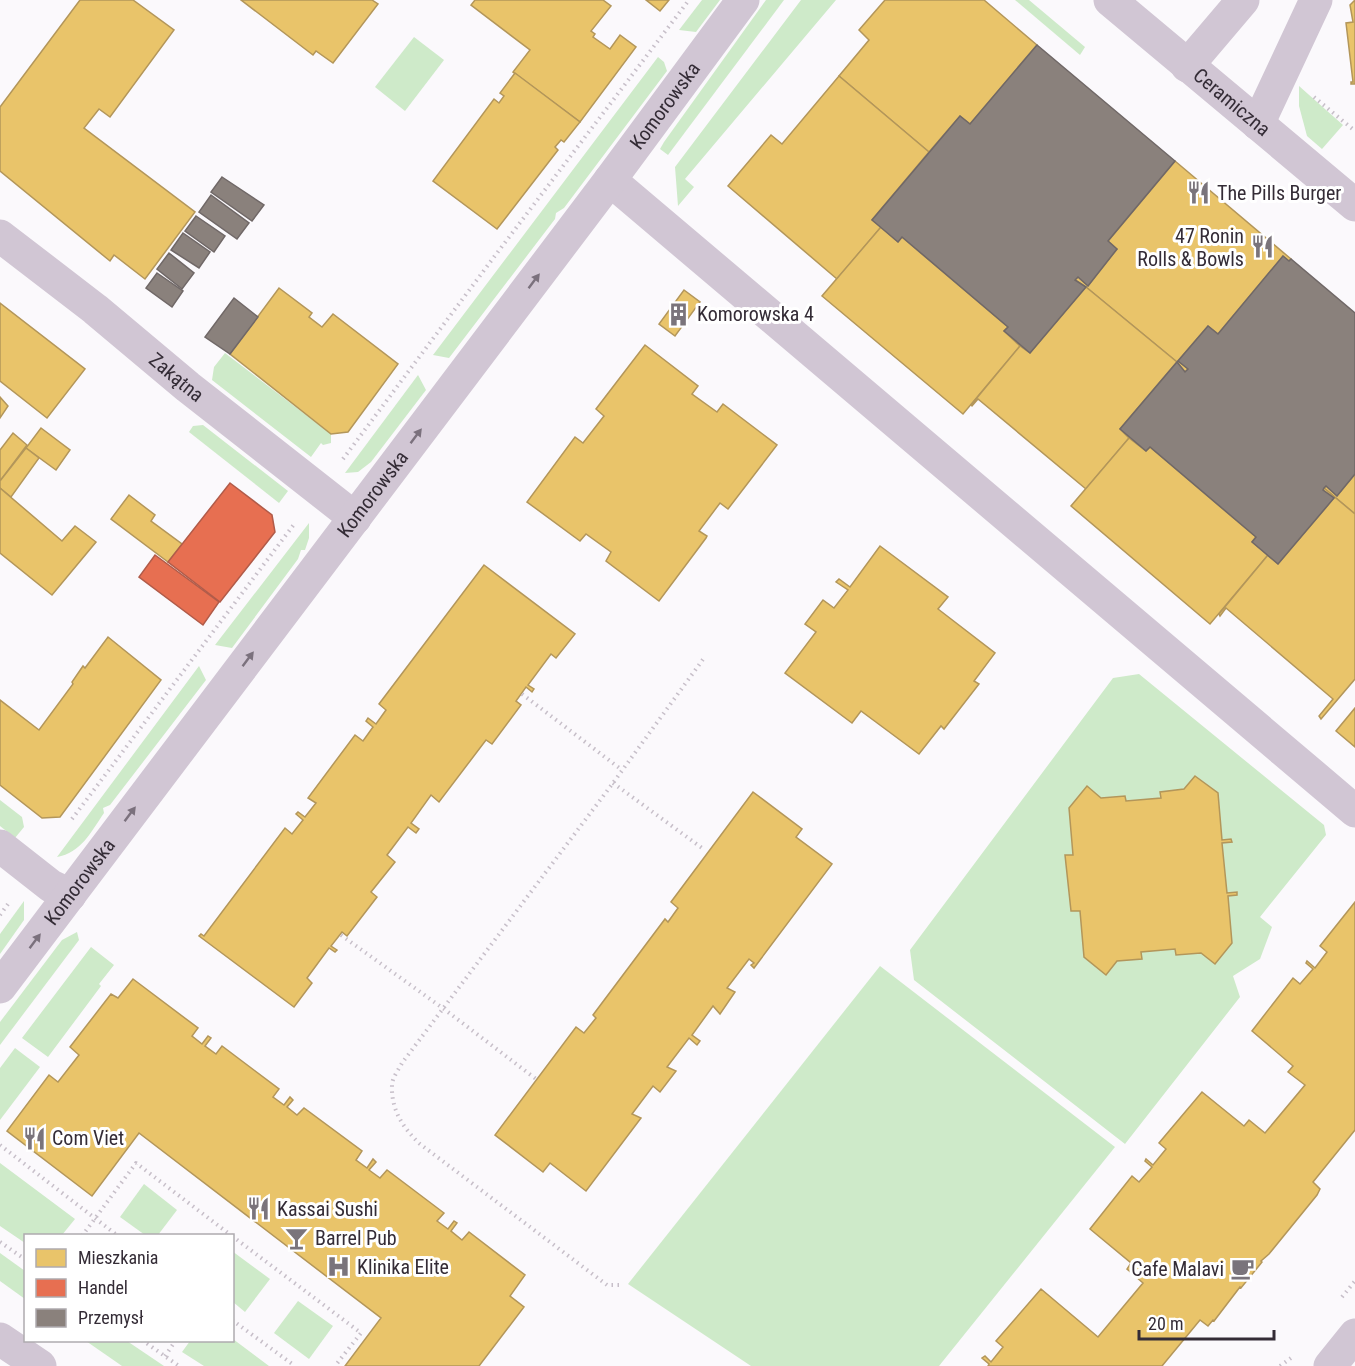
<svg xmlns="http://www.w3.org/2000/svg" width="1355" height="1366" font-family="'Roboto Condensed',sans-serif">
	<rect width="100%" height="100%" fill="#fbf9fc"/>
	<g fill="#ceeac9">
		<polygon points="702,0 720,0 696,32 679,30"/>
		<polygon points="766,0 784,0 668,155 660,149 664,142"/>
		<polygon points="801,0 836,0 685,179 694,187 678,206 675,167"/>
		<polygon points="1015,0 1029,0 1085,47 1080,55"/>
		<polygon points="414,37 444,60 405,111 375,87"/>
		<polygon points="658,57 664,62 667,71 564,208 556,213 555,219 449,358 433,355"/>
		<polygon points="1299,86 1343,125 1322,149 1307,136 1299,106"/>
		<polygon points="225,353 331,434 331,443 323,445 321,443 311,457 212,380 214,367"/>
		<polygon points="418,375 426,390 371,462 358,472 345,473"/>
		<polygon points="203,425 288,491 279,503 189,432 193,426"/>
		<polygon points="309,523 309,538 305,550 301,550 298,559 232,648 215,645"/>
		<path d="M 199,666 L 206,680 L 110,805 L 103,808 L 104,813 C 91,832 81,853 57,857 Z"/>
		<polygon points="1139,674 1324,825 1326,835 1260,917 1272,927 1260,959 1233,976 1240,997 1125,1144 914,980 910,950 1113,678"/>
		<polygon points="0,800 22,817 24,827 15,838 0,826"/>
		<polygon points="24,901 24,920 0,954 0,934"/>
		<polygon points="77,932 79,940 0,1045 0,1022 62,940"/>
		<polygon points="91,947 114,965 99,984 101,986 48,1057 22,1038"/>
		<polygon points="880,966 1115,1147 939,1366 751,1366 628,1284"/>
		<polygon points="15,1048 40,1067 0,1120 0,1068"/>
		<polygon points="0,1163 75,1219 62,1235 26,1236 25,1243 0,1226"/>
		<polygon points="144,1184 177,1210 158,1235 145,1235 120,1217"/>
		<polygon points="232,1251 270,1279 245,1312 233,1302"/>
		<polygon points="0,1253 25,1271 25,1299 0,1281"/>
		<polygon points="298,1301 333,1326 309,1359 274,1333"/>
		<polygon points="233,1339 269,1366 204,1366 182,1352 190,1341 232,1340"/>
		<polygon points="86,1341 127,1341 164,1366 122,1366"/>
	</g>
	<g fill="#e9c46a" stroke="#b3965a" stroke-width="1.5">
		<polygon points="80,0 133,0 174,30 110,117 99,109 84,128 195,212 145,279 114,255 110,261 0,171 0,107"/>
		<polygon points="241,0 372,0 378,4 333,63 316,51 313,55"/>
		<polygon points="475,0 603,0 611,6 591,31 595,34 593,37 610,49 620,35 636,47 580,122 513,72 530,50 471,5"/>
		<polygon points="646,0 669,0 660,11"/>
		<polygon points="885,0 984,0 1037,45 970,124 960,116 929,152 839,76 869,40 859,30"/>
		<polygon points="1355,0 1355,84 1351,84 1351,82 1353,82 1346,23 1353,22 1350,5"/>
		<polygon points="515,73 580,122 564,142 561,140 555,147 558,150 497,229 433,181 494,99 499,103 504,96 500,93"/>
		<polygon points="839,76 929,152 872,220 881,227 837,279 728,186 771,135 782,144"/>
		<polygon points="1175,161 1291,259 1289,261 1283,256 1218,334 1208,326 1178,361 1188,369 1185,372 1177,362 1086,287 1075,280 1078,277 1088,286 1117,249 1108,241"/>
		<polygon points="881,227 898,242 902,237 1008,327 1004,331 1020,346 963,414 822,296"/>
		<polygon points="1086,287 1177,362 1120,429 1129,438 1086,489 978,399 972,406 971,405 1020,346 1030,353"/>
		<polygon points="279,288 312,313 309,317 322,327 333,314 398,364 348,432 331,434 230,354"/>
		<polygon points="684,290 700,302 675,336 659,324"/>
		<polygon points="0,303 85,369 47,418 0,381"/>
		<polygon points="645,345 698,386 692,394 717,412 723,404 777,445 728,509 720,503 699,531 707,536 706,538 659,601 606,561 611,552 586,534 580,541 527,502 575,437 583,443 604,416 596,409"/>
		<polygon points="0,397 8,406 0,418"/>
		<polygon points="41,428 70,450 56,470 26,448"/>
		<polygon points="13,433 27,445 0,481 0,450"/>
		<polygon points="1129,438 1146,451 1150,447 1256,537 1252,542 1268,555 1210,624 1071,506"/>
		<polygon points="26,448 39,458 11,497 0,488 0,481"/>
		<polygon points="1355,474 1355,514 1324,488 1326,486 1337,496"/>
		<polygon points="0,488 62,541 75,526 96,542 52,595 0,553"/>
		<polygon points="1324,488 1355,514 1355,679 1321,719 1319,716 1333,699 1226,608 1220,616 1219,614 1268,555 1278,564 1334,498 1323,490"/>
		<polygon points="129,495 155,515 151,521 182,544 168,562 111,519"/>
		<polygon points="880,546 948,597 938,609 995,653 974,681 979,684 944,729 941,726 919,754 861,711 852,723 785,673 816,632 805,624 823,600 834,608 848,590 836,582 839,579 850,587"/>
		<polygon points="484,565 575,634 556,658 551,654 528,685 534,689 532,692 526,687 516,701 521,705 492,744 486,740 439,802 431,795 411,823 419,829 416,833 408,827 387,855 395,862 371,892 377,897 347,936 342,932 331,946 337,950 335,952 329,948 307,978 312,983 294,1007 199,936 201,934 204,936 285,828 292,834 303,820 296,814 298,812 305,817 316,803 308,798 355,735 363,741 373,727 366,721 368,718 376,724 386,710 379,704"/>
		<polygon points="108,637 161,680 60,817 42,818 0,785 0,700 39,730 73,684 72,682 83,666 85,668"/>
		<polygon points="1355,708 1355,747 1336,731"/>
		<polygon points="1195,776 1218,793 1222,840 1231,839 1232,842 1222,843 1227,893 1237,892 1237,895 1228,896 1232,943 1215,964 1201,953 1176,955 1175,949 1141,952 1142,959 1117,961 1106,975 1084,957 1080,911 1071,911 1065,855 1073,855 1069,808 1087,786 1101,798 1125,796 1126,801 1161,798 1160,792 1184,789"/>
		<polygon points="753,792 802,829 796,837 832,864 754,968 751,965 754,963 749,959 727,988 735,992 720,1014 713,1006 692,1035 700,1041 697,1045 689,1038 667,1067 676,1071 660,1092 653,1086 632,1114 641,1118 586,1191 550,1163 543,1172 495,1135 576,1027 584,1033 596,1018 593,1015 665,919 668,922 678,908 671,902"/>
		<polygon points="1355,902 1355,1130 1313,1182 1320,1189 1317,1195 1269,1254 1261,1261 1262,1262 1241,1288 1240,1287 1214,1321 1213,1320 1208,1326 1200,1320 1162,1366 988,1366 989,1364 982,1358 985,1356 991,1362 1003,1347 996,1341 1041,1289 1098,1337 1143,1283 1127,1269 1131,1263 1090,1229 1132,1176 1139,1182 1152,1167 1145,1161 1146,1159 1153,1165 1166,1149 1159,1143 1202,1092 1244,1126 1249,1120 1265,1133 1305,1085 1288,1072 1293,1066 1252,1031 1293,978 1300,984 1313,969 1306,963 1307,961 1315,968 1327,952 1320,946"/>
		<polygon points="133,979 198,1028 192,1036 202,1044 208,1036 211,1038 205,1046 216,1054 222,1046 279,1089 273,1097 284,1105 290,1097 293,1100 287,1107 297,1115 304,1108 362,1151 356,1160 367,1168 373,1159 376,1162 369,1170 380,1178 387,1170 444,1213 437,1221 448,1229 454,1221 457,1223 451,1231 462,1240 469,1232 525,1275 510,1296 524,1307 479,1366 345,1366 381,1318 139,1133 92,1196 7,1131 49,1075 58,1082 79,1055 70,1047 111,994 118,998"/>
	</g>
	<g fill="#e76f51" stroke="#b15b49" stroke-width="1.5">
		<polygon points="230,483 272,515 275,532 220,602 168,562"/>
		<polygon points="155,555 219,602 203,625 139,577"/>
	</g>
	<g fill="#8a817c" stroke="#706867" stroke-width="1.5">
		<polygon points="1037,45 1175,161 1108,241 1117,249 1088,286 1078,277 1075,280 1086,287 1030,353 1004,331 1008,327 902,237 898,242 872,220 960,116 970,124"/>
		<polygon points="222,177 264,205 252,221 211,192"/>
		<polygon points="211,195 249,223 237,239 199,212"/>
		<polygon points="196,216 225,236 214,252 185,231"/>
		<polygon points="183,233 210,252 199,268 171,250"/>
		<polygon points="169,253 194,273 182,289 157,269"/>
		<polygon points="1283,256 1289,261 1291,259 1355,313 1355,474 1337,496 1326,486 1324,488 1323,490 1334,498 1278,564 1252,542 1256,537 1150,447 1146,451 1120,429 1177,362 1185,372 1188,369 1178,361 1208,326 1218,334"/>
		<polygon points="157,273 183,291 172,307 146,288"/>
		<polygon points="234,298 258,317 230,354 205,337"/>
	</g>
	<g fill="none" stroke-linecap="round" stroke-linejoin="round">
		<g stroke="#c7bfc9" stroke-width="4" stroke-dasharray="1.5 4.5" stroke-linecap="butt">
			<polyline points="1314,97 1355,131"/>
			<polyline points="343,459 494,257 689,0"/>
			<polyline points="522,694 622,770"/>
			<polyline points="613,783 702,848"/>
			<polyline points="72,819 295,523"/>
			<polyline points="0,915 8,904"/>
			<polyline points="341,935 444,1009 536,1079"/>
			<polyline points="0,1145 118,1236"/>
			<polyline points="82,1236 136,1163 232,1236"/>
			<polyline points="232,1236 361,1333 335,1366"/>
			<polyline points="0,1242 26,1260"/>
			<path d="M 619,1285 L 607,1285 L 420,1144 C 403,1128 391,1110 392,1085 C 392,1078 399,1069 402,1063 L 613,783 L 704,658"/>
			<polyline points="1342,1297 1355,1281"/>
			<polyline points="232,1320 295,1366"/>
			<polyline points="142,1340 179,1366"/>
			<polyline points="165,1356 176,1340"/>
			<polyline points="1280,1366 1291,1358"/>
		</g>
		<g stroke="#d1c6d4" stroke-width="33">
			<path id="s1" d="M 1110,0 L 1355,205"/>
			<polyline points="1187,66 1243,0"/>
			<polyline points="1258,124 1316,0"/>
			<polyline points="610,180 1355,811"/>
			<path id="s2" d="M 0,236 L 95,309 L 188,387 L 355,518"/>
			<polyline points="0,846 51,886 70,895"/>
			<path id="s3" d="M 0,987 L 610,180 L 743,0"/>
			<polyline points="0,1339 40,1366"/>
			<polyline points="1330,1366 1355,1335"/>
		</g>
	</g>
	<defs><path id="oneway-solid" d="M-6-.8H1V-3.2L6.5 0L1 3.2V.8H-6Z" transform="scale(1.5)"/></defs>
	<g fill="#7b717d">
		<use href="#oneway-solid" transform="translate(534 281) rotate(-53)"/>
		<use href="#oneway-solid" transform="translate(416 436) rotate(-53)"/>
		<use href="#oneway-solid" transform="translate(248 659) rotate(-53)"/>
		<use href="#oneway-solid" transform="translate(130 814) rotate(-53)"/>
		<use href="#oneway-solid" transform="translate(35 941) rotate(-53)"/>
	</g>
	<defs>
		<symbol id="restaurant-bare" viewBox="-9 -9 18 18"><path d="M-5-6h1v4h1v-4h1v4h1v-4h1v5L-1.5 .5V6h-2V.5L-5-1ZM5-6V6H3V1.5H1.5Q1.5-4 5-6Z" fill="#7a747b" stroke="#fff" stroke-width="2.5" paint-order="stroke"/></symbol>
		<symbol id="building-bare" viewBox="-9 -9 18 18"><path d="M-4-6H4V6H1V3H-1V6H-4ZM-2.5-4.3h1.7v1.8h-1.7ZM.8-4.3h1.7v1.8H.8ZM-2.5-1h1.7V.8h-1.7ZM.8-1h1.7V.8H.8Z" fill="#7a747b" stroke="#fff" stroke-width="2.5" paint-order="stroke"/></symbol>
		<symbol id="bar-bare" viewBox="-9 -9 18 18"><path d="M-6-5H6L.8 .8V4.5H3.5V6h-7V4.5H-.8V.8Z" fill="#7a747b" stroke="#fff" stroke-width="2.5" paint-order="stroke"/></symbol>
		<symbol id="hospital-bare" viewBox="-9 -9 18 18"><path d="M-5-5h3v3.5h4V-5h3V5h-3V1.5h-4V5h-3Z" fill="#7a747b" stroke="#fff" stroke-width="2.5" paint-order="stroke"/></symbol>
		<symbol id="cafe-bare" viewBox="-9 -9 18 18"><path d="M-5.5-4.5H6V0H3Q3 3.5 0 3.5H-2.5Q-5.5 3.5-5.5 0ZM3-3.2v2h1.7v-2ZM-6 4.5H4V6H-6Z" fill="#7a747b" stroke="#fff" stroke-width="2.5" paint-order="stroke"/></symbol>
	</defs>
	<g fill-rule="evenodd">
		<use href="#restaurant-bare" x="1182" y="176" width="33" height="33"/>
		<use href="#restaurant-bare" x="1246" y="230" width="33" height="33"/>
		<use href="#building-bare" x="662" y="298" width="33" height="33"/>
		<use href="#restaurant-bare" x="18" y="1122" width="33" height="33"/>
		<use href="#restaurant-bare" x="242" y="1192" width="33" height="33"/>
		<use href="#bar-bare" x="280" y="1222" width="33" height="33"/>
		<use href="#hospital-bare" x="322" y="1250" width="33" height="33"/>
		<use href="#cafe-bare" x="1226" y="1252" width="33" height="33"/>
	</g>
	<g text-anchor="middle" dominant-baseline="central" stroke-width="6" stroke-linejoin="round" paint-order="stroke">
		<g font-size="20" fill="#342c36" stroke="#fff">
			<text stroke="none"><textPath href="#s1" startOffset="159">Ceramiczna</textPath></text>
			<text stroke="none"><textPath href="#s3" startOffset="1104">Komorowska</textPath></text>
			<text stroke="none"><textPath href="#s2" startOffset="226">Zakątna</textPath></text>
			<text stroke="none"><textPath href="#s3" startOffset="618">Komorowska</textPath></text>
			<text stroke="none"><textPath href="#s3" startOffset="132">Komorowska</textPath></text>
		</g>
		<g font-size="20" fill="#342c36" stroke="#fff" text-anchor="start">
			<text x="1217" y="193">The Pills Burger</text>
			<text x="1244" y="236" text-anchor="end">47 Ronin<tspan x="1244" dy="23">Rolls &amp; Bowls</tspan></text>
			<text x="697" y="314">Komorowska 4</text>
			<text x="52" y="1138">Com Viet</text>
			<text x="277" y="1209">Kassai Sushi</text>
			<text x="315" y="1238">Barrel Pub</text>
			<text x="357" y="1267">Klinika Elite</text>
			<text x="1224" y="1269" text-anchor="end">Cafe Malavi</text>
		</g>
	</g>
	<rect x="24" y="1234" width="210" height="108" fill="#ffffff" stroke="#aeabaf" stroke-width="1.5"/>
	<rect x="36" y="1249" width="30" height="18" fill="#e9c46a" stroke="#aeabaf" stroke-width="1.5"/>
	<text x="78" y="1264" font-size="18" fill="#342c36">Mieszkania</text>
	<rect x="36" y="1279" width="30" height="18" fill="#e76f51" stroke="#aeabaf" stroke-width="1.5"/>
	<text x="78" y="1294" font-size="18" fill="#342c36">Handel</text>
	<rect x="36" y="1309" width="30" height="18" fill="#8a817c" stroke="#aeabaf" stroke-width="1.5"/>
	<text x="78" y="1324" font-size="18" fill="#342c36">Przemysł</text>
	<path d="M1139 1330v9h135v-9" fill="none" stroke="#342c36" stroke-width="3"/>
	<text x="1148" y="1330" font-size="18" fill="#342c36" stroke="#ffffff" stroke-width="4.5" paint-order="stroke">20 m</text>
</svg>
